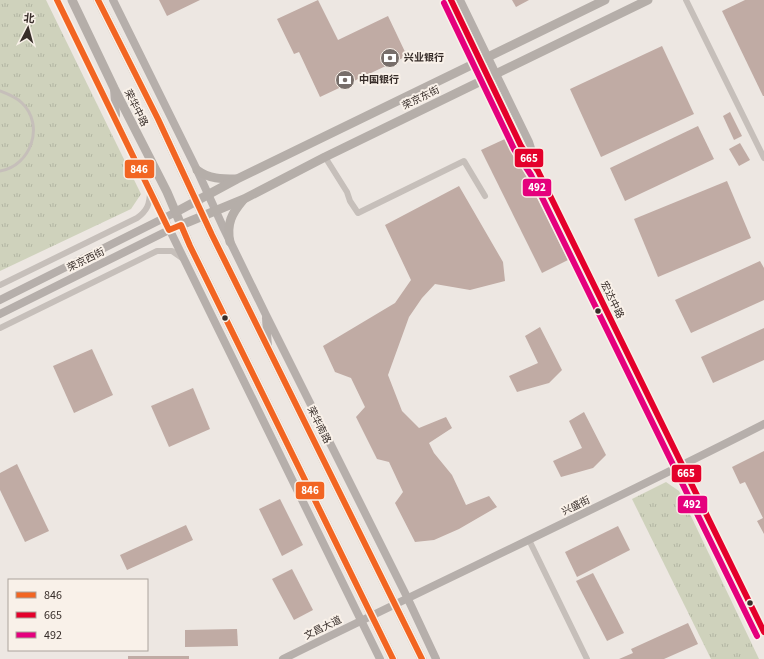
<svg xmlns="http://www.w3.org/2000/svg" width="764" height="659" font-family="'Source Sans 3','Noto Sans SC',sans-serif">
	<defs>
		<pattern id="grass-tufts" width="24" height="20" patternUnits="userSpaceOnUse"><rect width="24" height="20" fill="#cfd2bc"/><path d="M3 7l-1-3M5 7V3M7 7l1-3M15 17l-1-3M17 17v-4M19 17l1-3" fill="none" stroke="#b2b5a2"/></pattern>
	</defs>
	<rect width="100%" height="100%" fill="#ede7e2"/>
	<g fill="url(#grass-tufts)">
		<polygon points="0,0 46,0 141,194 131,209 0,271"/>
		<polygon points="666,482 679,491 759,659 711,659 632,499"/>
	</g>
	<g fill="#c0aba4">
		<polygon points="159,0 200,0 167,16"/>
		<polygon points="318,0 338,40 388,16 407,56 320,97 299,52 294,54 277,19"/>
		<polygon points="512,0 529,0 516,7"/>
		<polygon points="745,0 764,0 764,96 763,96 722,11"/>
		<polygon points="662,46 694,114 601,157 570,89"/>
		<polygon points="730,112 742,136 734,140 723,116"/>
		<polygon points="698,126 714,159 625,201 610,168"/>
		<polygon points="507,138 568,260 542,273 481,150"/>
		<polygon points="740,143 750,160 739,166 729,149"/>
		<polygon points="727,181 751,238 658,277 634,219"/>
		<polygon points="459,186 503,262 505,281 470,290 435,284 422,298 409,317 388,375 402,411 419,428 446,417 452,428 429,443 434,453 452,475 466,505 489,496 497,507 459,529 434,540 415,542 395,503 403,492 389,462 377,459 356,417 365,407 351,378 335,372 323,346 395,303 411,280 385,225"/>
		<polygon points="760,261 764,268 764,300 691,333 675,300"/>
		<polygon points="540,327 562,370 549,383 517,392 509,376 538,363 525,336"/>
		<polygon points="764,328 764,360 713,383 701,357"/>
		<polygon points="92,349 113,395 74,413 53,366"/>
		<polygon points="193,388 210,429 169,447 151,406"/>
		<polygon points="584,412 606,455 593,468 561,477 553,461 582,448 569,421"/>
		<polygon points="764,451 764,534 757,521 763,518 745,482 740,484 732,467"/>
		<polygon points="17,464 49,531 25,542 0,490 0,473"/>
		<polygon points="280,499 303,545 282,556 259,509"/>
		<polygon points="186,525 193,540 127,570 120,555"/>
		<polygon points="618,526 630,550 577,577 565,552"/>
		<polygon points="292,569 313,610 294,620 272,579"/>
		<polygon points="593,573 624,633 607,641 576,581"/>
		<polygon points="688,623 698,644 664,659 619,659 633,653 631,649"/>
		<polygon points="237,629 238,646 185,647 185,630"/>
		<rect x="128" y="656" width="61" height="3"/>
	</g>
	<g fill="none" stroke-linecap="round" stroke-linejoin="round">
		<path stroke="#c6bfba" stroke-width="3" d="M 0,91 C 8,94 16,97 22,103 C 45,125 31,166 0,171"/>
		<g stroke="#c6bfba" stroke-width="6">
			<polyline points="686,0 764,158"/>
			<polyline points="325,157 347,192 350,201 358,213 464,161 485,196"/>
			<path d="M 0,285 L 137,218 C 147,211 150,204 150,191"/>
			<polyline points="0,328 157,251 172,251 182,258"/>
			<polyline points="529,540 587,659"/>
		</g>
		<g stroke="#b6afab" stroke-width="8">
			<polyline points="57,0 380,659"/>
			<polyline points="113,0 197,170 224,229 266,315 407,597 436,659"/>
			<polyline points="451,0 521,146 538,171 764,632"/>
			<polyline points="460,0 529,142 535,161"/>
			<polyline points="114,89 116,115"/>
			<polyline points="0,300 176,212"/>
			<polyline points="0,314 169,230 181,225"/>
			<polyline points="266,318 268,347"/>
			<path d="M 283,659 C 443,580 605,505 764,424"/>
		</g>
		<g stroke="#b5aea9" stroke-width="9">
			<polyline points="72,0 114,88 167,192 190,246 393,659"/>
			<polyline points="98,0 158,119 212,235 422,659"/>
			<path d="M 197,170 C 209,179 222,179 236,179"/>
			<polyline points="176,212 237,179 605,0"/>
			<polyline points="181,225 244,199 325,157 648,0"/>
			<path d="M 230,242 C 226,224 232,213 243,200"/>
		</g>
		<defs>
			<g id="bus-1">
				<polyline points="57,0 169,230 181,225 190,246 393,659"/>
				<polyline points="98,0 158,119 212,235 422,659"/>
			</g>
			<polyline id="bus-2" points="451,0 521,146 538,171 764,632"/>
			<polyline id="bus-3" points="444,3 514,149 531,175 757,636"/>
		</defs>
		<use href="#bus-1" stroke="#f9f1e9" stroke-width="9"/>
		<use href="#bus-2" stroke="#f9f1e9" stroke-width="9"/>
		<use href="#bus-3" stroke="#f9f1e9" stroke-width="9"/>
		<use href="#bus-1" stroke="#f26522" stroke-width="6"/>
		<use href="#bus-2" stroke="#e4002b" stroke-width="6"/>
		<use href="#bus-3" stroke="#e5007d" stroke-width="6"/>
	</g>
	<defs>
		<symbol id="bank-disc" viewBox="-11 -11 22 22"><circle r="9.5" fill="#776e6a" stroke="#f9f1e9"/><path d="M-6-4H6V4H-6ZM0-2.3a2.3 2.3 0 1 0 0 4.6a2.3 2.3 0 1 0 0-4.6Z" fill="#fff"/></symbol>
	</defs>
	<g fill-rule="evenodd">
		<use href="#bank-disc" x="379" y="47" width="22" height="22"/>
		<use href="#bank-disc" x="334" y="69" width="22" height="22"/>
	</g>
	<g fill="#372d29" stroke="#f9f1e9" stroke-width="1.5">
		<circle cx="598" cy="311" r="3.5"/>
		<circle cx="225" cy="318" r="3.5"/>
		<circle cx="750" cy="603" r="3.5"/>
	</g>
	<g text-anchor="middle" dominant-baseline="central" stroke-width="4" stroke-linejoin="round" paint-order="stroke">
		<g font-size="10" font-weight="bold" fill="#372d29" stroke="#f9f1e9" text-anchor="start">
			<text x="404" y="58">兴业银行</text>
			<text x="359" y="80">中国银行</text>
		</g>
		<g font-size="10" fill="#372d29" stroke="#f9f1e9">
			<text transform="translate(421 98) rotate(-26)">荣京东街</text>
			<text transform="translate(136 108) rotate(63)">荣华中路</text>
			<text transform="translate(86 260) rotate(-26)">荣京西街</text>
			<text transform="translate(612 300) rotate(64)">宏达中路</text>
			<text transform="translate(319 425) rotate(63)">荣华南路</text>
			<text transform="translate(576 506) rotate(-26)">兴盛街</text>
			<text transform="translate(323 628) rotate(-26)">文昌大道</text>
		</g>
	</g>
	<g stroke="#f9f1e9" stroke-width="1.5">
		<rect x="514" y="148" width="30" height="20" rx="4" fill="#e4002b"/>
		<rect x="124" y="159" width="31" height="20" rx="4" fill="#f26522"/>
		<rect x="522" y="178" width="30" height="19" rx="4" fill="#e5007d"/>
		<rect x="671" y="464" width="31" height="19" rx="4" fill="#e4002b"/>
		<rect x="295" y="481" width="30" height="19" rx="4" fill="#f26522"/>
		<rect x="677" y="495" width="31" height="19" rx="4" fill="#e5007d"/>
	</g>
	<g font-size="11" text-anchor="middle" font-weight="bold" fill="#fff">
		<text x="529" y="162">665</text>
		<text x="139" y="173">846</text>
		<text x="537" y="191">492</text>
		<text x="686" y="477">665</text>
		<text x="310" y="494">846</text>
		<text x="692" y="508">492</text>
	</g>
	<rect x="8" y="579" width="140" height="72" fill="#f9f1e9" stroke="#aba39c"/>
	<rect x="16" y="592" width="20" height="6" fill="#f26522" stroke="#aba39c"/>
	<text x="44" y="599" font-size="12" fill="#372d29">846</text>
	<rect x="16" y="612" width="20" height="6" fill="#e4002b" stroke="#aba39c"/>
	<text x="44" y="619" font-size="12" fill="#372d29">665</text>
	<rect x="16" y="632" width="20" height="6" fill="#e5007d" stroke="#aba39c"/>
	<text x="44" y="639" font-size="12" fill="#372d29">492</text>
	<g transform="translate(28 28) rotate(6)" stroke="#f9f1e9" stroke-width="3" paint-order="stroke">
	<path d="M0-3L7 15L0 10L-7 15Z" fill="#372d29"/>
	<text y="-6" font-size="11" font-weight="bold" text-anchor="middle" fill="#372d29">北</text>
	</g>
</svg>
